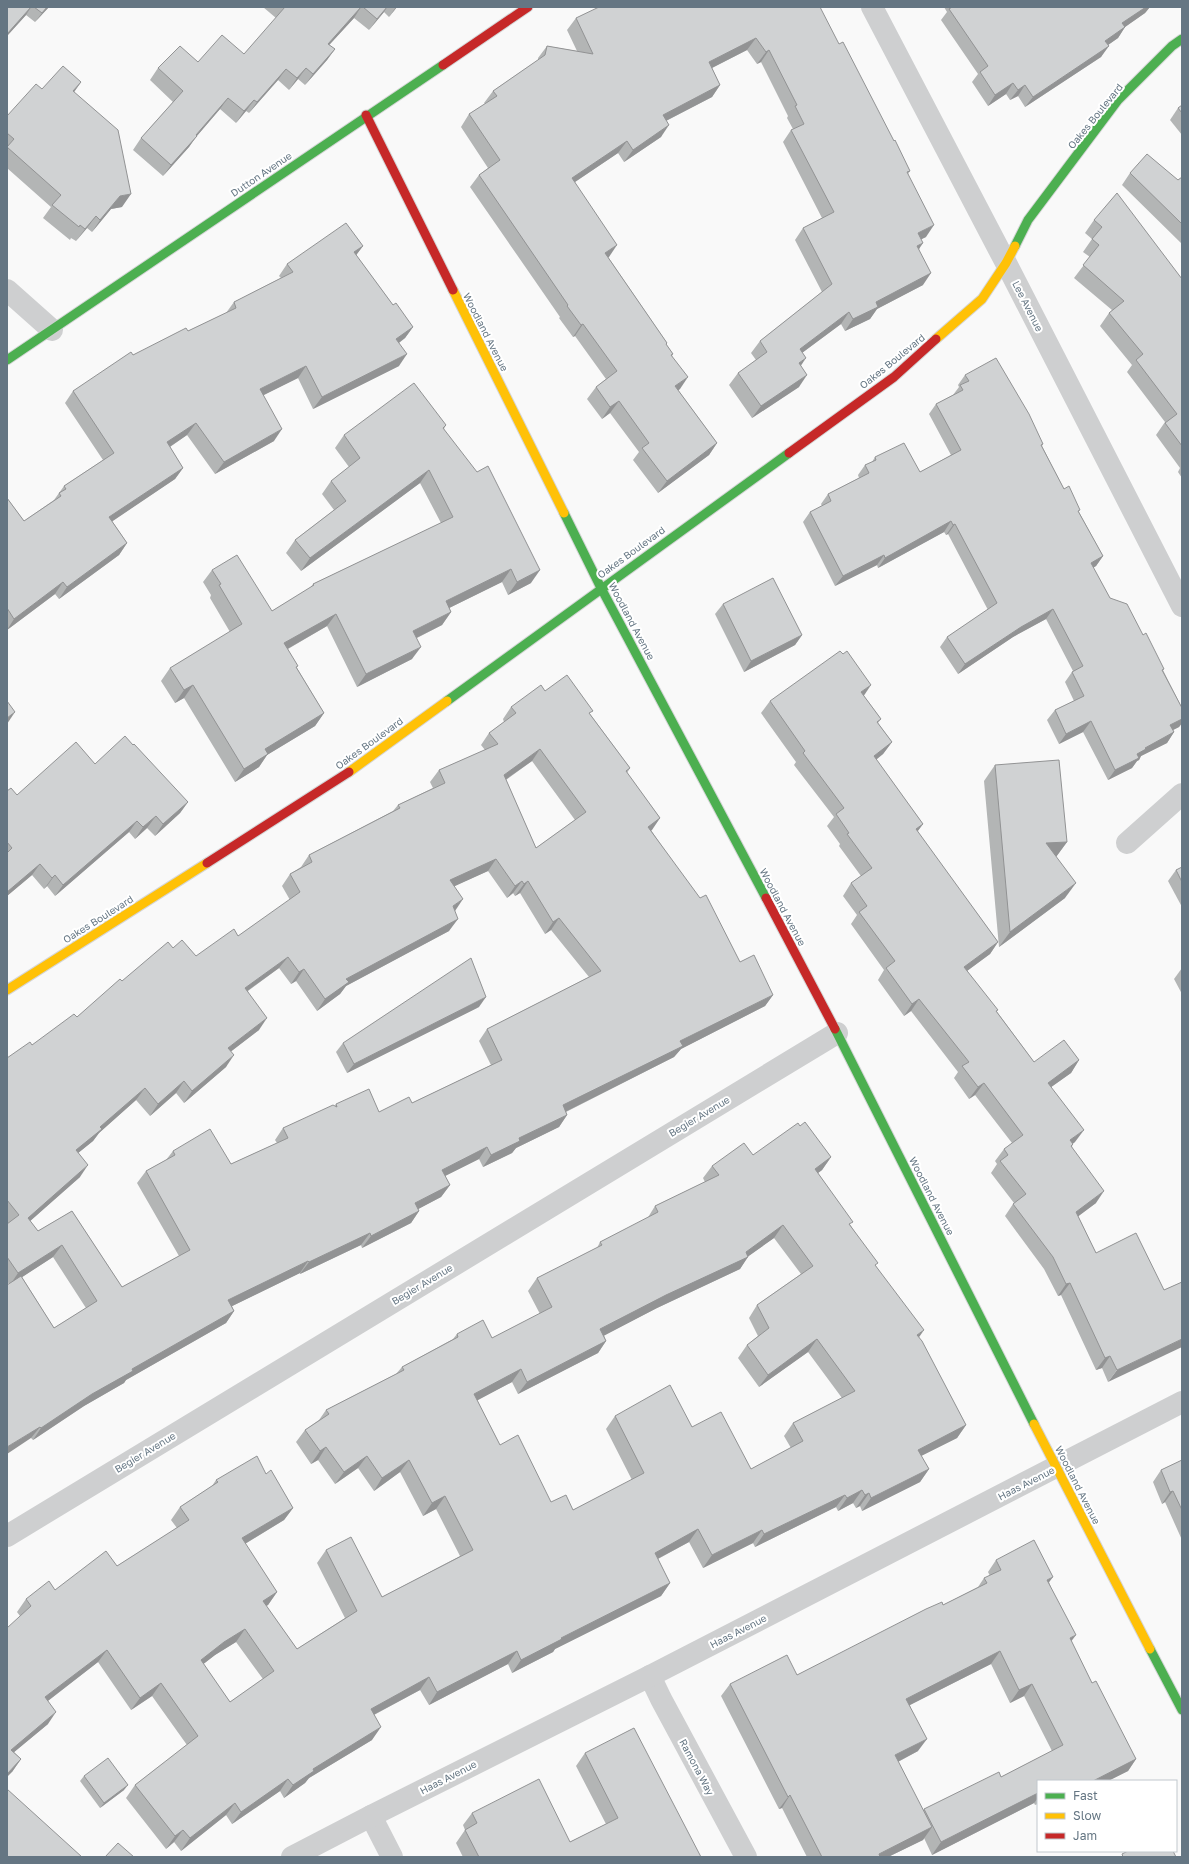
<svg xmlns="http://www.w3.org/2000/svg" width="1189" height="1864" font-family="'Golos Text',sans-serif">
	<rect width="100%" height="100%" fill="#f9f9f9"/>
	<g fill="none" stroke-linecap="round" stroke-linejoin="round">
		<defs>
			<g id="fast">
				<polyline points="1015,246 1028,220 1118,100 1172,46 1182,39"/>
				<polyline points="7,360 443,65"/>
				<polyline points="564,513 601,588 766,898"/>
				<polyline points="447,701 789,453"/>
				<polyline points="835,1029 1034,1424"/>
				<polyline points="1150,1649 1182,1710"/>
			</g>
			<g id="slow">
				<polyline points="453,290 564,513"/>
				<polyline points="936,339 982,299 1006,263 1015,246"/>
				<polyline points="349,772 447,701"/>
				<polyline points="7,990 207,863"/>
				<polyline points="1034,1424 1150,1649"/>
			</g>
			<g id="jam">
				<polyline points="443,65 528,7"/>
				<polyline points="366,115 453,290"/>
				<polyline points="789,453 894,377 936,339"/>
				<polyline points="207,863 349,772"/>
				<polyline points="766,898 835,1029"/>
			</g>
		</defs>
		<use href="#fast" stroke="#d5d6d7" stroke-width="11"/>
		<use href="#slow" stroke="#d5d6d7" stroke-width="11"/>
		<use href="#jam" stroke="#d5d6d7" stroke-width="11"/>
		<g stroke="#cecfd0" stroke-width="22">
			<polyline points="872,7 1006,263 1182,606"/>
			<polyline points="7,290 52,330"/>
			<polyline points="1127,843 1182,794"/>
			<polyline points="7,1536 837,1033"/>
			<polyline points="650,1676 661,1699 746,1857"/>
			<polyline points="371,1816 392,1857"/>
			<polyline points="292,1857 371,1816 650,1676 1182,1402"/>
		</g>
		<use href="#fast" stroke="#4caf50" stroke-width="9"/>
		<use href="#slow" stroke="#ffc107" stroke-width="9"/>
		<use href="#jam" stroke="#c62828" stroke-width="9"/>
	</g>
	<g fill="#b3b5b5" fill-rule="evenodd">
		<polygon points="7,7 49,7 35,22 26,15 7,36"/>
		<polygon points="263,7 397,7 389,17 384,12 369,30 354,18 329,45 335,49 327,60 305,85 298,79 289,90 278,80 249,113 246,111 236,123 220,109 196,137 189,147 163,176 133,150 141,138 173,102 150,80 158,68 198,62 244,54 276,18"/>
		<polygon points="944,7 1150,7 1145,13 1125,27 1118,38 1108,45 1101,57 1025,107 1018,96 1010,100 1006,94 988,106 972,82 978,74 941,20 947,12"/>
		<polygon points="576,18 839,44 910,171 908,174 926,237 921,239 919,250 923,285 877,309 870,319 845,331 841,324 802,353 799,387 752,418 729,385 738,373 756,360 751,353 760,341 822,292 795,240 803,228 822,218 783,142 791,130 793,129 787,118 788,116 761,62 757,64 747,50 712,68 720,85 712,97 666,121 661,137 624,162 618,153 575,182 609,257 608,257 667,343 666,344 673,354 672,356 680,389 678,390 717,443 709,455 658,493 633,460 639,452 610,413 602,419 587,399 596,387 606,379 575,336 573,337 559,318 560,317 470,187 479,175 488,168 461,127 469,114 485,104 484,103 493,91 538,60 538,58 547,46 577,51 567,30"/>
		<polygon points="81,82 74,92 122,207 111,209 92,232 87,228 76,241 71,238 70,240 43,218 51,207 7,168 7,116 42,89"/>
		<polygon points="1182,105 1182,135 1170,120 1178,108"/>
		<polygon points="1130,173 1178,180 1182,177 1182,244 1122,185"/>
		<polygon points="1094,220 1182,279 1182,478 1178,472 1180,468 1156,435 1165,422 1127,372 1132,365 1100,326 1109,313 1112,310 1074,278 1090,257 1083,252 1092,239 1085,233"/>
		<polygon points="363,246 356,255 393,305 413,327 405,338 399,343 399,366 313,409 298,378 263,395 274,441 215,474 187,435 170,447 183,468 175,479 112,521 127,543 119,555 59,599 55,594 7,630 7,498 24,521 54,500 64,486 103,460 65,403 73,391 133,355 188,331 226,313 234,302 281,278 279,276 287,264"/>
		<polygon points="965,375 1043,444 1042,446 1064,489 1079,512 1103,556 1096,566 1093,568 1110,598 1143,635 1164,669 1163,670 1182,708 1182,723 1179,727 1173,730 1174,732 1167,743 1141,756 1139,760 1137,761 1132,768 1108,780 1083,732 1059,744 1047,720 1055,710 1074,701 1065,682 1072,672 1073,671 1046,619 1013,637 958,674 940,647 947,637 988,610 948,534 946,535 944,532 878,568 877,565 835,586 803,522 810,512 822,506 821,504 828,494 859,478 858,475 865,465 872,462 875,457 920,472 951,455 929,414 936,404 953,395 959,387 958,385"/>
		<polygon points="446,425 444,429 531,583 508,595 502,582 449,608 451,612 442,625 417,638 412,659 357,687 327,626 288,649 297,668 324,713 315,726 267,755 259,767 235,782 184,698 175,703 161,681 170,668 230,632 210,598 211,595 203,582 212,570 272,611 310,588 313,584 441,523 420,483 301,571 286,553 295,540 334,510 322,494 331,481 349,467 335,448 344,435"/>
		<polygon points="723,604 802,635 795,645 744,672 715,614"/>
		<path d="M 545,691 L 590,714 L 630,768 L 627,773 L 660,818 L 651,830 L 740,962 L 773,995 L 765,1006 L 681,1049 L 674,1057 L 566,1112 L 567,1115 L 559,1127 L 516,1148 L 512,1153 L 483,1167 L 479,1159 L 445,1176 L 450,1185 L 441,1197 L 418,1209 L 419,1211 L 411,1223 L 362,1248 L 361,1245 L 300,1274 L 300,1273 L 232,1306 L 234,1311 L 226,1323 L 126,1380 L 124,1383 L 84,1406 L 33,1440 L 31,1438 L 9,1284 L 7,1281 L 7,1224 L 8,1223 L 7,1222 L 7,1058 L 32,1045 L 77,1017 L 122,981 L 173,948 L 196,956 L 238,936 L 290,900 L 282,886 L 290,874 L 301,867 L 309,855 L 393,811 L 398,805 L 433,788 L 430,782 L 439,770 L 485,750 L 481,745 L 489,733 L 504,722 L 503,719 L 511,707 ZM 532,761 L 575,820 L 536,848 L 506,780 ZM 488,871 L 507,898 L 513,893 L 515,896 L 520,893 L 545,934 L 551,930 L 589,977 L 487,1029 L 479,1041 L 491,1065 L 412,1103 L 379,1112 L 336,1104 L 335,1106 L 283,1128 L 275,1140 L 277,1143 L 231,1164 L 173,1151 L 166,1160 L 146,1171 L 137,1183 L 179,1256 L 122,1287 L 72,1211 L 38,1231 L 30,1221 L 80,1177 L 78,1153 L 93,1141 L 99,1133 L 136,1100 L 150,1116 L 176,1093 L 184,1103 L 226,1067 L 231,1051 L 259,1030 L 248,991 L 279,968 L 291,984 L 296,981 L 317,1011 L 340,994 L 346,986 L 449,931 L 455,911 L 454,886 ZM 53,1257 L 86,1308 L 54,1328 L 22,1277 Z"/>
		<polygon points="864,696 881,719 878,723 892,742 883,754 876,760 923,824 917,832 998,942 990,954 967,971 1034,1062 1079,1060 1071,1073 1051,1087 1075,1142 1073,1143 1072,1147 1096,1203 1078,1216 1096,1253 1164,1290 1182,1282 1108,1382 1102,1368 1096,1370 1061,1295 1058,1296 1044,1269 1005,1216 1013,1204 1014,1203 991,1173 997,1164 995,1161 1004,1149 1012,1143 975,1095 969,1099 954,1078 958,1072 911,1011 904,1016 878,980 884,970 851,924 857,915 843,896 851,883 861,876 839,846 840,844 827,826 834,817 794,765 796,762 761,713 770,701"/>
		<polygon points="95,764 188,802 180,813 155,836 147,828 135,839 129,832 55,896 47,886 44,889 32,875 7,896 7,791 17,795"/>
		<polygon points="995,765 1067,842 1056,857 1065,898 999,947 984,781"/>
		<polygon points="1182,868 1182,907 1168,881 1176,870"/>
		<polygon points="1182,968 1182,994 1174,979"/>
		<polygon points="479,1007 347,1073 336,1052 343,1043"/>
		<path d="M 800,1126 L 831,1157 L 822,1170 L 818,1173 L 876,1266 L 919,1337 L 966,1425 L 957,1438 L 921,1456 L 929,1469 L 920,1482 L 862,1511 L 860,1506 L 856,1508 L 853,1503 L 838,1511 L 836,1507 L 755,1547 L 753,1543 L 703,1568 L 689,1542 L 658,1559 L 670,1583 L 661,1596 L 555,1649 L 553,1652 L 512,1673 L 508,1664 L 429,1705 L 420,1690 L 374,1715 L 372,1740 L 309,1778 L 305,1783 L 284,1798 L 280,1791 L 232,1824 L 226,1815 L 181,1851 L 174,1842 L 166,1849 L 126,1798 L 135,1785 L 187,1745 L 152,1696 L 131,1710 L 98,1662 L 48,1701 L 48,1724 L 14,1752 L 21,1759 L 12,1772 L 20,1616 L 17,1612 L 26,1599 L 55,1590 L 117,1566 L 177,1528 L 171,1520 L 180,1507 L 212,1486 L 216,1480 L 266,1474 L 293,1508 L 284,1520 L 245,1544 L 277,1592 L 268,1605 L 266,1606 L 297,1649 L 345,1618 L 317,1563 L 326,1550 L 382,1597 L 460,1556 L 436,1509 L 423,1516 L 400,1472 L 374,1491 L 358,1468 L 335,1484 L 318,1460 L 311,1464 L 296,1442 L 305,1430 L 319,1420 L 326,1410 L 396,1374 L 402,1367 L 453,1339 L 457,1334 L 492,1338 L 540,1314 L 528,1291 L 537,1278 L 597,1248 L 600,1242 L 647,1219 L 655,1206 L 705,1182 L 703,1178 L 712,1166 L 753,1155 ZM 774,1238 L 801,1274 L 757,1305 L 749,1318 L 758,1336 L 747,1345 L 738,1358 L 759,1387 L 808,1352 L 842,1398 L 793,1423 L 784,1436 L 791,1448 L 751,1469 L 692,1427 L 615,1416 L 606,1429 L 632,1480 L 573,1510 L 551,1502 L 500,1445 L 477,1400 L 512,1382 L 518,1394 L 598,1353 L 606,1341 L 604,1335 L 657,1308 L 740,1269 L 748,1256 ZM 236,1642 L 263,1679 L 230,1702 L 203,1664 L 215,1655 Z"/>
		<polygon points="1182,1460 1182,1540 1165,1502 1162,1504 1153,1482 1161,1470"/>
		<path d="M 996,1560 L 1049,1582 L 1071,1641 L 1092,1683 L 1136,1759 L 1128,1771 L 1108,1781 L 1038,1781 L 1038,1804 L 1035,1805 L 1034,1803 L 932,1855 L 924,1838 L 923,1840 L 888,1857 L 807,1857 L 782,1808 L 779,1809 L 721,1696 L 730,1684 L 797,1675 L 943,1605 L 978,1587 L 984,1578 L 990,1576 L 988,1572 ZM 991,1664 L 1010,1703 L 1024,1696 L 1052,1751 L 1001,1777 L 924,1809 L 923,1811 L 898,1762 L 918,1751 L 910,1705 Z"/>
		<polygon points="585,1753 701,1857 463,1857 456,1843 465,1830 463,1825 472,1813 570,1842 606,1824 576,1766"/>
		<polygon points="84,1776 124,1790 100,1808 80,1781"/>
	</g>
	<g fill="#929394">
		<polygon points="31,7 26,15 7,36 7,34"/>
		<polygon points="47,7 49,7 35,22 42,13"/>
		<polygon points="361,7 354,18 320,55 328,44"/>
		<polygon points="387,7 384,12 369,30 377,19"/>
		<polygon points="396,7 397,7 389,17"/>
		<polygon points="1146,7 1150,7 1145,13 1115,34 1122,23"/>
		<polygon points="1125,27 1118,38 1098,52 1105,41"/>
		<polygon points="756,38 747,50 700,74 709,62"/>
		<polygon points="1109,46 1101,57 1025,107 1033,97"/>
		<polygon points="335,49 327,60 305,85 313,74"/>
		<polygon points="769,50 761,62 757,64 766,52"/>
		<polygon points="306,68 298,79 289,90 297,78"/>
		<polygon points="286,69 278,80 249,113 257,102"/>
		<polygon points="81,82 72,95 73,91"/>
		<polygon points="1013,83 1006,94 988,106 995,95"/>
		<polygon points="720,85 712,97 654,127 663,115"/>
		<polygon points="1025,85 1018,96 1010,100 1018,90"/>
		<polygon points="228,98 220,109 196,137 189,147 163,176 171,165 196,135"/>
		<polygon points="254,100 246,111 236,123 244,111"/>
		<polygon points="669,125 661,137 624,162 633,150"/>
		<polygon points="627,141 618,153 563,190 572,178"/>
		<polygon points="131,194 122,207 111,209 92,232 100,220 120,196"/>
		<polygon points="96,216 87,228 76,241 85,229"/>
		<polygon points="934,225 926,237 910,245 918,233"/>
		<polygon points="923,243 915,255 917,246"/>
		<polygon points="617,245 609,257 596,265 605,253"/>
		<polygon points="363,246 354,258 354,252"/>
		<polygon points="931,273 923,285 877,309 870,319 845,331 853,319 876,302"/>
		<polygon points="849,312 841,324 791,361 800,349"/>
		<polygon points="583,324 575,336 573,337 581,325"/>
		<polygon points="413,327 405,338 388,351 396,339"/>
		<polygon points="407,354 399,366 313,409 322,397"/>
		<polygon points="806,358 798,370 799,363"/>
		<polygon points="306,366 298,378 252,401 260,389"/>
		<polygon points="807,375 799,387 752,418 761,406"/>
		<polygon points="688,377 680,389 667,398 675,386"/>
		<polygon points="619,401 610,413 602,419 610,407"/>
		<polygon points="196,423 187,435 159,454 167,442"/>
		<polygon points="282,429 274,441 215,474 224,462"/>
		<polygon points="717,443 709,455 658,493 667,481"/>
		<polygon points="183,468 175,479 101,529 109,517"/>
		<polygon points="429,470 420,483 301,571 310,558"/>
		<polygon points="951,521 944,532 878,568 885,558"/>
		<polygon points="955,524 948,534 946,535 953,525"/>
		<polygon points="127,543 119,555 59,599 67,587"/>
		<polygon points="884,555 877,565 835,586 843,576"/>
		<polygon points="1103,556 1096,566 1084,573 1091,563"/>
		<polygon points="511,569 502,582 437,614 446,601"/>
		<polygon points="540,570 531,583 508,595 517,582"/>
		<polygon points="63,582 55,594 7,630 14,619"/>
		<polygon points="1053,609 1046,619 1013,637 958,674 965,664 1021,627"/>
		<polygon points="451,612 442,625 404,644 413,631"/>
		<polygon points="336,614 327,626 275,656 284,643"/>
		<polygon points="802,635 795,645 744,672 751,661"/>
		<polygon points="421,647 412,659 357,687 366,674"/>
		<polygon points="193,685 184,698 175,703 184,690"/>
		<polygon points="871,685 863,697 861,692"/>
		<polygon points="15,712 7,724 7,718"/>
		<polygon points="324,713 315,726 267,755 259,767 235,782 244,769 265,749"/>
		<polygon points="1182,719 1182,723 1179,727 1163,735 1170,725"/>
		<polygon points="1091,721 1083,732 1059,744 1066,734"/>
		<polygon points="1174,732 1167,743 1141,756 1139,760 1137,761 1132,768 1108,780 1115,770 1137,754 1145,748"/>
		<polygon points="892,742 883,754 865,768 874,756"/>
		<polygon points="540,749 532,761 495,787 504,775"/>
		<polygon points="188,802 180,813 155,836 163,824"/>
		<polygon points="156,816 147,828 135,839 143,827"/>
		<polygon points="660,818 652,830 640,839 648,827"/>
		<polygon points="137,821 129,832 55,896 63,885"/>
		<polygon points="923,824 914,836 916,829"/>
		<polygon points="1067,842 1056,857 1046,843"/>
		<polygon points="496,859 488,871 442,892 450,880"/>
		<polygon points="40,864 32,875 7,896 7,892"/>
		<polygon points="55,875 47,886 44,889 52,878"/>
		<polygon points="522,881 513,893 507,898 515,886"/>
		<polygon points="528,881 520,893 515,896 524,884"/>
		<polygon points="1076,883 1065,898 999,947 1010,932"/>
		<polygon points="463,899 455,911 453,906"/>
		<polygon points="559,918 551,930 545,934 553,922"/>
		<polygon points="458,919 449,931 346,986 340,994 317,1011 325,999 346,979"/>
		<polygon points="998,942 990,954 956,979 964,967"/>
		<polygon points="288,957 279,968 236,999 245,988"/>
		<polygon points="304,969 296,981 291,984 299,972"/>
		<polygon points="773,995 765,1006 681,1049 674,1057 555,1117 563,1105 680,1041"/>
		<polygon points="486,997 479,1007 347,1073 354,1064"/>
		<polygon points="919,999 911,1011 904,1016 912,1004"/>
		<polygon points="267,1018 259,1030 220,1060 228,1048"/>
		<polygon points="234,1055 226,1067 184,1103 192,1091"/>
		<polygon points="1079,1060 1071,1073 1040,1095 1048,1083"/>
		<polygon points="184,1081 176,1093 150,1116 158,1104"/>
		<polygon points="984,1083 975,1095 969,1099 978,1087"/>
		<polygon points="145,1088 136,1100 99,1133 93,1141 67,1162 76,1150 100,1127"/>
		<polygon points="567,1115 559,1127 516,1148 512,1153 483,1167 491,1155 519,1138"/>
		<polygon points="1084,1130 1075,1142 1062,1152 1070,1140"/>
		<polygon points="487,1147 479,1159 433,1182 442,1170"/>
		<polygon points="831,1157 822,1170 806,1182 815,1169"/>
		<polygon points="88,1165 80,1177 20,1230 28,1218"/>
		<polygon points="450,1185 441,1197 407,1215 415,1203"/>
		<polygon points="1104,1191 1096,1203 1068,1224 1076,1212"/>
		<polygon points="419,1211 411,1223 362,1248 371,1236"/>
		<polygon points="783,1225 774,1238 746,1258 748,1257 740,1269 657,1308 592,1342 600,1329 746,1252"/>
		<polygon points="370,1233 361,1245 300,1274 309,1262"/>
		<polygon points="62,1245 53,1257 10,1285 18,1273"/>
		<polygon points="308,1261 300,1273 220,1312 228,1300"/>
		<polygon points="1070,1283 1061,1295 1058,1296 1066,1284"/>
		<polygon points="234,1311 226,1323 126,1380 124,1383 84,1406 33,1440 41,1428 92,1394 132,1369"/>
		<polygon points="924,1330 915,1343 917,1335"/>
		<polygon points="817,1339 808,1352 759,1387 768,1375"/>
		<polygon points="1182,1339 1182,1347 1108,1382 1117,1370"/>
		<polygon points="606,1341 598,1353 518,1394 527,1382"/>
		<polygon points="1110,1356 1102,1368 1096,1370 1105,1358"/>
		<polygon points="521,1369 512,1382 465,1407 474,1394"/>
		<polygon points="966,1425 957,1438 909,1462 918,1450"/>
		<polygon points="40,1427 31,1438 7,1454 7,1447"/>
		<polygon points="326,1447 318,1460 311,1464 320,1451"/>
		<polygon points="367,1456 358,1468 335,1484 344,1472"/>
		<polygon points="409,1460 400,1472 374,1491 382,1478"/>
		<polygon points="929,1469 920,1482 862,1511 871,1498"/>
		<polygon points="862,1490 853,1503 838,1511 847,1498"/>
		<polygon points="1173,1491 1165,1502 1162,1504 1170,1492"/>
		<polygon points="869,1493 860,1506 856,1508 865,1495"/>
		<polygon points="845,1495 836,1507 755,1547 764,1534"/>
		<polygon points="445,1496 436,1509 423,1516 432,1503"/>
		<polygon points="293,1508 284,1520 233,1551 242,1538"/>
		<polygon points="698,1529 689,1542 646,1565 655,1553"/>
		<polygon points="762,1530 753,1543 703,1568 712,1555"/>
		<polygon points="1053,1577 1044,1589 1047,1580"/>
		<polygon points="670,1583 661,1596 555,1649 553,1652 512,1673 521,1660 561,1638"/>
		<polygon points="277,1592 268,1605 254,1613 263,1601"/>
		<polygon points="245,1629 236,1642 215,1655 192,1673 201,1660 224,1642"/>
		<polygon points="1076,1635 1067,1647 1070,1638"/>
		<polygon points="107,1650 98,1662 36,1710 45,1697"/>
		<polygon points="517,1651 508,1664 429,1705 437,1692"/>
		<polygon points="1000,1651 991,1664 898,1711 906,1699"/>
		<polygon points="429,1677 420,1690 362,1721 371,1709"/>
		<polygon points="161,1683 152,1696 131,1710 140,1698"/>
		<polygon points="1032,1684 1024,1696 1010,1703 1019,1690"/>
		<polygon points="56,1712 48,1724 7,1758 11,1750"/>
		<polygon points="381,1727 372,1740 309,1778 305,1783 284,1798 293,1785 313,1769"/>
		<polygon points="927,1739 918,1751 886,1768 895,1755"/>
		<polygon points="21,1759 12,1772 7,1777 7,1774"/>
		<polygon points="1136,1759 1128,1771 1108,1781 1093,1781"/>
		<polygon points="288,1779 280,1791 232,1824 241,1812"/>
		<polygon points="128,1785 124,1790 100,1808 104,1803"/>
		<polygon points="1038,1793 1038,1798 1034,1803 932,1855 941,1842"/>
		<polygon points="790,1795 782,1808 779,1809 788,1797"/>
		<polygon points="235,1803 226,1815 181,1851 190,1838"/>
		<polygon points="932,1827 923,1840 888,1857 876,1857 879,1854"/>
		<polygon points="183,1830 174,1842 166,1849 175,1836"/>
	</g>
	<g fill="#d0d2d3" stroke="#929394" fill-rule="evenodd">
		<polygon points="7,7 31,7 7,34"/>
		<polygon points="34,7 47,7 42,13"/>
		<polygon points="285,7 361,7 328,44 335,49 313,74 306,68 297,78 286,69 257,102 254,100 244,111 228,98 196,135 197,136 171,165 141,138 183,91 158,68 180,46 198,62 222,35 244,54"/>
		<polygon points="363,7 387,7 377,19"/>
		<polygon points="599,7 820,7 839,44 843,42 894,141 895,140 910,171 907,172 934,225 918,233 923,243 917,246 931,273 876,302 878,307 853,319 849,312 800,349 806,358 799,363 807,375 761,406 738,373 767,352 760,341 832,284 803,228 834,212 791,130 804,124 795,106 797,105 769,50 766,52 756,38 709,62 720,85 663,115 669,125 633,150 627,141 572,178 617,245 605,253 667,343 666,344 673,354 671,355 688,377 675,386 717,443 667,481 642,448 649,443 619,401 610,407 596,387 617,371 583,324 581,325 567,306 568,305 479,175 500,160 469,114 497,96 493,91 545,55 547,46 593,54 576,18"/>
		<polygon points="952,7 1146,7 1122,23 1125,27 1105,41 1109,46 1033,97 1025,85 1018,90 1013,83 995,95 980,72 988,66 949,9"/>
		<polygon points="63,66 81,82 73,91 118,130 131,194 120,196 100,220 96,216 85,229 80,225 79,227 52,205 61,195 7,147 14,139 7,133 7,116 36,84 42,89"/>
		<polygon points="1182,105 1182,113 1178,108"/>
		<polygon points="1147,154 1178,180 1182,177 1182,224 1130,173"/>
		<polygon points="1117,193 1182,279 1182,446 1165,423 1177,414 1136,360 1143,354 1109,313 1124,301 1083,265 1099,245 1092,239 1102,227 1094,220"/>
		<polygon points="346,223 363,246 354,252 393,305 396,303 413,327 396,339 407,354 322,397 306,366 260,389 282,429 224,462 196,423 167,442 183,468 109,517 127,543 67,587 63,582 14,619 7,608 7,498 24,521 61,496 59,493 66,489 64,486 114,453 73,391 131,352 133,355 186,328 188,331 236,308 234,302 293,272 287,264"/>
		<polygon points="996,358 1029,414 1043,444 1041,445 1064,489 1069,486 1080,510 1078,511 1103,556 1091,563 1110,598 1127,604 1143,635 1146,633 1164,669 1162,670 1182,708 1182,719 1170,725 1174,732 1145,748 1146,749 1137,754 1139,758 1115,770 1091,721 1066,734 1055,710 1084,696 1072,672 1083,666 1053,609 1021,627 965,664 947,637 997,603 955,524 953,525 951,521 885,558 884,555 843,576 810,512 831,501 828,494 869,473 865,465 876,460 875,457 904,443 920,472 961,450 936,404 963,390 960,385 969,381 965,375"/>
		<polygon points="414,383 446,425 443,428 477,472 488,466 540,570 517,582 511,569 446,601 451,612 413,631 421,647 366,674 336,614 284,643 298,666 296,667 324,713 265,749 268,754 244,769 193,685 184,690 170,668 242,624 219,585 221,584 212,570 237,555 272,611 314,585 313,584 453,517 429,470 310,558 295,540 346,501 331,481 360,458 344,435"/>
		<polygon points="773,578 802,635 751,661 723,604"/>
		<polygon points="840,651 843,654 847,651 871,685 861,692 881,719 877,722 892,742 874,756 923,824 916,829 998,942 964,967 998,1010 996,1011 1034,1062 1064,1040 1079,1060 1048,1083 1084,1130 1070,1140 1073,1144 1071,1146 1104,1191 1076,1212 1096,1253 1136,1233 1164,1290 1182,1282 1182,1339 1117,1370 1110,1356 1105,1358 1070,1283 1066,1284 1053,1257 1013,1204 1026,1194 1000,1161 1008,1155 1004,1149 1023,1135 984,1083 978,1087 962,1066 969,1062 919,999 912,1004 886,968 895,961 859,912 867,906 851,883 872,868 847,834 849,833 836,814 844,808 803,753 805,751 770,701"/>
		<path d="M 567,675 L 593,711 L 589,713 L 630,768 L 626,771 L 660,818 L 648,827 L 700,898 L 706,895 L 740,962 L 754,955 L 773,995 L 680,1041 L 683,1046 L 563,1105 L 567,1115 L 519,1138 L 520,1141 L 491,1155 L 487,1147 L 442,1170 L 450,1185 L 415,1203 L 419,1211 L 371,1236 L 370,1233 L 309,1262 L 308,1261 L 228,1300 L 234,1311 L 132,1369 L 133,1371 L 92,1394 L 41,1428 L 40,1427 L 7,1447 L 7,1285 L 21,1276 L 54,1328 L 97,1301 L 62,1245 L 18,1273 L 7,1257 L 7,1224 L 19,1215 L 7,1200 L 7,1058 L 30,1042 L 32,1045 L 74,1014 L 77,1017 L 120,979 L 122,981 L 168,942 L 173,948 L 182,940 L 196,956 L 234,929 L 238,936 L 300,892 L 290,874 L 312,862 L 309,855 L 400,808 L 398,805 L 445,783 L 439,770 L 498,744 L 489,733 L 516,713 L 511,707 L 541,685 L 545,691 ZM 540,749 L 586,812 L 536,848 L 504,775 ZM 496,859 L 515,886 L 522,881 L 524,884 L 528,881 L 553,922 L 559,918 L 601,971 L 487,1029 L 502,1060 L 412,1103 L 409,1097 L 379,1112 L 369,1089 L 336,1104 L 337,1107 L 333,1105 L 283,1128 L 288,1138 L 231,1164 L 210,1129 L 173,1151 L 175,1155 L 146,1171 L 190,1250 L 122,1287 L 72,1211 L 38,1231 L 28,1218 L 88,1165 L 76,1150 L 102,1129 L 100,1127 L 145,1088 L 158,1104 L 184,1081 L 192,1091 L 234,1055 L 228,1048 L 267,1018 L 245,988 L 288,957 L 299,972 L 304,969 L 325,999 L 349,982 L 346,979 L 458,919 L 453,906 L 463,899 L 450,880 Z"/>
		<polygon points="7,701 15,712 7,718"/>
		<polygon points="125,736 133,745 134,744 188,802 163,824 156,816 143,827 137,821 63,885 55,875 52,878 40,864 7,892 7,853 12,848 7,842 7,791 11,788 17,795 76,742 95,764"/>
		<polygon points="1059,760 1067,842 1046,843 1076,883 1010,932 995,765"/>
		<polygon points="1182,867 1182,882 1176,870"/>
		<polygon points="471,958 486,997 354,1064 343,1043"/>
		<path d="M 805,1122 L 831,1157 L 815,1169 L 853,1222 L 849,1224 L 878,1263 L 875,1265 L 924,1330 L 917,1335 L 922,1341 L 966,1425 L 918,1450 L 929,1469 L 871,1498 L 869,1493 L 865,1495 L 862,1490 L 847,1498 L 845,1495 L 764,1534 L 762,1530 L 712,1555 L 698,1529 L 655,1553 L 670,1583 L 561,1638 L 562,1639 L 521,1660 L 517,1651 L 437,1692 L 429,1677 L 371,1709 L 381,1727 L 313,1769 L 314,1771 L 293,1785 L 288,1779 L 241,1812 L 235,1803 L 190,1838 L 183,1830 L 175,1836 L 135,1785 L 198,1736 L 161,1683 L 140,1698 L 107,1650 L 45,1697 L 56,1712 L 11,1750 L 21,1759 L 7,1774 L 7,1628 L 31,1606 L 26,1599 L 49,1581 L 55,1590 L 106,1551 L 117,1566 L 189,1520 L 180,1507 L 218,1482 L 216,1480 L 257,1456 L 266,1474 L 271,1470 L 293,1508 L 242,1538 L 277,1592 L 263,1601 L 297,1649 L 357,1611 L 326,1550 L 351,1537 L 382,1597 L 473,1550 L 445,1496 L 432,1503 L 409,1460 L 382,1478 L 367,1456 L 344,1472 L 326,1447 L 320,1451 L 305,1430 L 329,1414 L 326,1410 L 404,1370 L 402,1367 L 458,1337 L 457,1334 L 483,1320 L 492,1338 L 552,1307 L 537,1278 L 602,1245 L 600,1242 L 658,1212 L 655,1206 L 719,1175 L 712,1166 L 744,1143 L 753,1155 L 798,1123 L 800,1126 ZM 783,1225 L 813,1266 L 757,1305 L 769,1328 L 747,1345 L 768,1375 L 817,1339 L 855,1391 L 793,1423 L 803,1441 L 751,1469 L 721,1412 L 692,1427 L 670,1385 L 615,1416 L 644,1473 L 573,1510 L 566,1495 L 551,1502 L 518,1435 L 500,1445 L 474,1394 L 521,1369 L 527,1382 L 606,1341 L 600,1329 L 666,1295 L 748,1257 L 746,1252 ZM 245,1629 L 274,1671 L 230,1702 L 201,1660 L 224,1642 Z"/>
		<polygon points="1182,1460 1182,1510 1173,1491 1170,1492 1161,1470"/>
		<polygon points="1034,1540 1053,1577 1047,1580 1076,1635 1070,1638 1092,1683 1096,1681 1136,1759 1093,1781 1038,1781 1038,1793 941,1842 924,1809 999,1772 1001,1777 1063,1745 1032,1684 1019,1690 1000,1651 906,1699 927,1739 895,1755 932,1827 879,1854 880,1857 822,1857 790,1795 788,1797 730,1684 787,1655 797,1675 926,1609 942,1602 943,1605 987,1583 984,1578 1001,1570 996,1560"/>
		<polygon points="634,1728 701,1857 479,1857 465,1830 477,1823 472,1813 539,1779 570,1842 618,1818 585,1753"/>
		<polygon points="108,1758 128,1785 104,1803 84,1776"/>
		<polygon points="7,1789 82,1857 7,1857"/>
		<polygon points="118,1843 134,1857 105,1857"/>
		<polygon points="1128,1851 1173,1851 1176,1857 1123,1857 1122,1854"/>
	</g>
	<g text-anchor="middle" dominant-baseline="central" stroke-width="4" stroke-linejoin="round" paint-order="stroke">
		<g font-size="10" fill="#657683" stroke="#fff">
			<text transform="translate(1095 116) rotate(-51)">Oakes Boulevard</text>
			<text transform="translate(261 174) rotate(-34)">Dutton Avenue</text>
			<text transform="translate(1028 306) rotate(63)">Lee Avenue</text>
			<text transform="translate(486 332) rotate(63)">Woodland Avenue</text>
			<text transform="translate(892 361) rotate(-39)">Oakes Boulevard</text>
			<text transform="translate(631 552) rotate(-36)">Oakes Boulevard</text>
			<text transform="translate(632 621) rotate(62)">Woodland Avenue</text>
			<text transform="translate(369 743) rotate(-36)">Oakes Boulevard</text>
			<text transform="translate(783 907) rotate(62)">Woodland Avenue</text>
			<text transform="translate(98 919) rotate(-32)">Oakes Boulevard</text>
			<text transform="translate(699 1116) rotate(-31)">Begier Avenue</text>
			<text transform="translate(932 1196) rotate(63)">Woodland Avenue</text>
			<text transform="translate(422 1284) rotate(-31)">Begier Avenue</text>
			<text transform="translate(145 1452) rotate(-31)">Begier Avenue</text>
			<text transform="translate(1026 1483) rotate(-27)">Haas Avenue</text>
			<text transform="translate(1078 1485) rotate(63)">Woodland Avenue</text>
			<text transform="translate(738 1631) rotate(-27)">Haas Avenue</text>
			<text transform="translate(697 1767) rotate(62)">Ramona Way</text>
			<text transform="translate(448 1777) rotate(-27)">Haas Avenue</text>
		</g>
	</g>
	<rect width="1189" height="1864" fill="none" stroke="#657683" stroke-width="16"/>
	<rect x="1037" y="1780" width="140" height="72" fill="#ffffff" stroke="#c1c8cd"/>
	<rect x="1045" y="1793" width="20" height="6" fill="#4caf50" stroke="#c1c8cd"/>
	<text x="1073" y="1800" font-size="12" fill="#657683">Fast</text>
	<rect x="1045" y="1813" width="20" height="6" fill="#ffc107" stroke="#c1c8cd"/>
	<text x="1073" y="1820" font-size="12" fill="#657683">Slow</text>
	<rect x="1045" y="1833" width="20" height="6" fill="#c62828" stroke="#c1c8cd"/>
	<text x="1073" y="1840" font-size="12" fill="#657683">Jam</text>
</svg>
